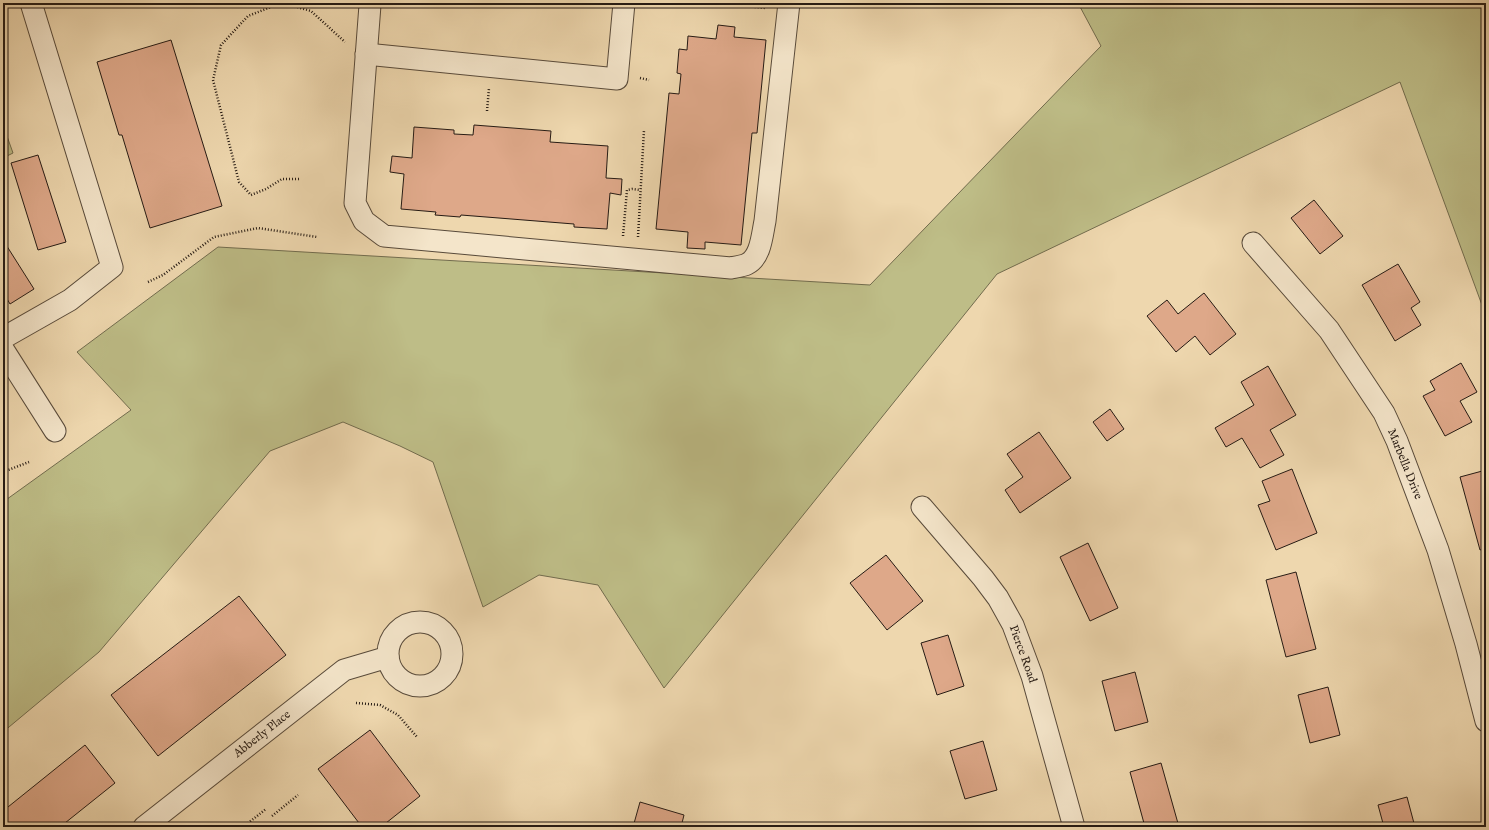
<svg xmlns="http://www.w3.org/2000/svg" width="1489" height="830" font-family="'IM FELL English',serif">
	<rect width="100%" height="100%" fill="#eed7ae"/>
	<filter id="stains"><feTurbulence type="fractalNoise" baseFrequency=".005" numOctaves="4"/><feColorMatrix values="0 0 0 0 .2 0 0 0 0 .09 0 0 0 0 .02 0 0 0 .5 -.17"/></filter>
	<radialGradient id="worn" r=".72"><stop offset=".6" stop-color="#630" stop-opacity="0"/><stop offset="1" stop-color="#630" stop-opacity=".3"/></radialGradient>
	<g fill="#bebd87" stroke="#726c4e">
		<polygon points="1078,3 1486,3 1486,316 1400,82 997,274 664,688 598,585 539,575 483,607 433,462 400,446 343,422 270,451 99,652 3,732 3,502 131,410 77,352 218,247 870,285 1101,46"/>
		<polygon points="3,125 13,153 3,158"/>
	</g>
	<g fill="#dea889" stroke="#261b14">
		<polygon points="718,25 735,27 734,37 766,40 757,133 752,133 741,245 705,242 705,249 687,248 688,232 656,229 669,93 679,94 681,74 677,73 679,49 687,50 688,36 716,39"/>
		<polygon points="171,40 222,206 150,228 122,135 119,135 97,62"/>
		<polygon points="474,125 551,131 550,142 608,146 606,178 622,179 621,195 610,193 607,229 574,227 574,224 461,215 460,217 435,215 436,212 401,209 404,174 390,172 392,156 412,158 414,127 454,130 454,134 473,135"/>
		<polygon points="38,155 66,242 38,250 11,163"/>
		<polygon points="1314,200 1343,236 1320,254 1291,218"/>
		<polygon points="3,240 34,289 10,304 3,292"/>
		<polygon points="1398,264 1420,302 1411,308 1421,325 1395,341 1362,285"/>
		<polygon points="1204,293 1236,334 1210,355 1195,336 1176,352 1147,316 1167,300 1178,314"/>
		<polygon points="1461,363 1477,392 1460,401 1472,422 1445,436 1423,396 1435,390 1430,381"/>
		<polygon points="1268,366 1296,415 1270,430 1284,455 1260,468 1242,438 1226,447 1215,428 1254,405 1241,382"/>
		<polygon points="1110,409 1124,429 1107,441 1093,422"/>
		<polygon points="1039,432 1071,478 1020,513 1005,490 1023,477 1007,454"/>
		<polygon points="1292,469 1317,533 1276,550 1258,505 1270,501 1262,481"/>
		<polygon points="1486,470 1486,548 1480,550 1460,477"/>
		<polygon points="1088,543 1118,608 1090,621 1060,557"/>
		<polygon points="886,555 923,601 887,630 850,583"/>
		<polygon points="1296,572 1316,649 1286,657 1266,580"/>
		<polygon points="239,596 286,655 158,756 111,695"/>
		<polygon points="948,635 964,686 937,695 921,643"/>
		<polygon points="1135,672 1148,722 1115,731 1102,681"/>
		<polygon points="1328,687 1340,735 1310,743 1298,695"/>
		<polygon points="370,730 420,796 381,827 362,827 318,769"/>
		<polygon points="983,741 997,790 965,799 950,751"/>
		<polygon points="85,745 115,783 60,827 3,827 3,811"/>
		<polygon points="1161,763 1179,827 1145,827 1130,772"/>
		<polygon points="1407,797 1415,827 1384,827 1378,805"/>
		<polygon points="640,802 684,815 681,827 633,827"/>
	</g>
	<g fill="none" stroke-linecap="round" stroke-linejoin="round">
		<defs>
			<g id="minor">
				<path d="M 370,5 L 355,203 L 364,221 L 384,236 L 731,268 C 736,267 743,266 747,264 C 761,257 762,235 765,221 L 789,3"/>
				<polyline points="366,54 617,79 624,3"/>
				<polyline points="1253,243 1329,330 1384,413 1397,441 1438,550 1466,644 1486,721"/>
				<polyline points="3,338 70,300 112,267 31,3"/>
				<polyline points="3,349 55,431"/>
				<polyline points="922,507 983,578 998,598 1013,625 1032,676 1074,827"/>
				<circle cx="420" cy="654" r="32"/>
				<polyline points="144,827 344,670 388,657"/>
			</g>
		</defs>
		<use href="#minor" stroke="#584a3a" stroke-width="23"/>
		<g stroke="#261b14" stroke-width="2.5" stroke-dasharray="1 2" stroke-linecap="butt">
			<polyline points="281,3 248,16 221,45 213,80 239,182 251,195 266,189 282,179 301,179"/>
			<polyline points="283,3 311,11 345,42"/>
			<polyline points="716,3 765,8"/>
			<polyline points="640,78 649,80"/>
			<polyline points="487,111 489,88"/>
			<polyline points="623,236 627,190 632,189 640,190"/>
			<polyline points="638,237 644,130"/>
			<polyline points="148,282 163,275 214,237 258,228 317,237"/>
			<polyline points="3,472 29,462"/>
			<polyline points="356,703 380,705 398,715 417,737"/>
			<polyline points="272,816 298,795"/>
			<polyline points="243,827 266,809"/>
		</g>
		<use href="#minor" stroke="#f4e5ca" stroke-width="21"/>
	</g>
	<g text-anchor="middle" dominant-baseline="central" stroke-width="4" stroke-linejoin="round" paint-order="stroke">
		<g font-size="12" fill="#261b14" stroke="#f4e5ca">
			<text transform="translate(1405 464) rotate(68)">Marbella Drive</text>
			<text transform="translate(1023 654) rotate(70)">Pierce Road</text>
			<text transform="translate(262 734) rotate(-38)">Abberly Place</text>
		</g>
	</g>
	<rect width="1489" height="830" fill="none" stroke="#eed7ae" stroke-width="16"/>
	<rect x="4" y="4" width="1481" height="822" fill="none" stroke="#261b14" stroke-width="2"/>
	<rect x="8" y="8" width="1473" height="814" fill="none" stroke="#261b14"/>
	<rect width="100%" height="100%" filter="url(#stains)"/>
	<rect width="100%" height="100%" fill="url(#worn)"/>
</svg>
